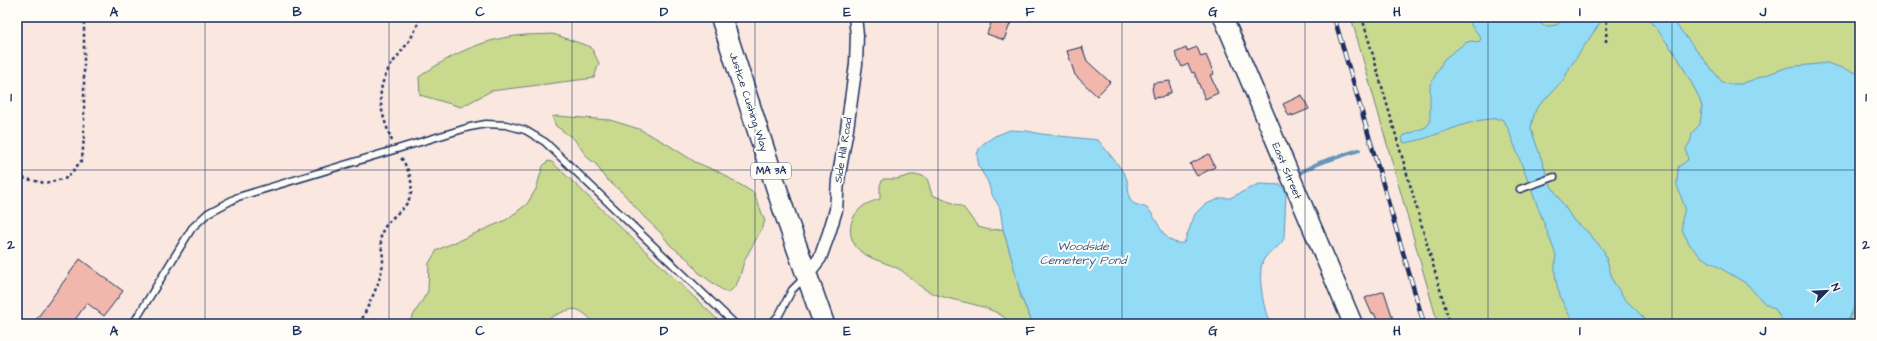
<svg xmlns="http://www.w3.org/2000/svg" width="1877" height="341" font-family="'Architects Daughter',sans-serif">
	<rect width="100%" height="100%" fill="#f9e7e0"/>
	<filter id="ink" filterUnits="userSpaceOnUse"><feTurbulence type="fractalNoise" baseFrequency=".025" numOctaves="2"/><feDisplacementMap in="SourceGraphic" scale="8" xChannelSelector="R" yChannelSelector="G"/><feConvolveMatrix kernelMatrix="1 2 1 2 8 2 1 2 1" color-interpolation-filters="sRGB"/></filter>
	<g filter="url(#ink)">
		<g fill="#c9da8f" stroke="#728476">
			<polygon points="1351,17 1860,17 1860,324 1438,324"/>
			<path d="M 553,34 L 591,47 L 599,63 L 594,78 L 491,91 L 461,107 L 420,95 L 419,77 C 449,56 480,40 516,36 C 528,34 541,35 553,34 Z"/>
			<path d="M 556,116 L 610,120 L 639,129 L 667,144 L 695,162 L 719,172 L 754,193 L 765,221 C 760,234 753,244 746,257 C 740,269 742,283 729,292 L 724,291 L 699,273 L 689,260 L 670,245 L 661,233 L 644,217 L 623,193 L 605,178 L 596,164 L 588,158 L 574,139 L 556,126 L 552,117 Z"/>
			<path d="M 548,161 L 552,162 L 718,320 L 720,324 L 596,324 C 591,320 584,312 578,310 C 569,306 547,320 539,324 L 408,324 L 428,291 L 429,263 L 437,250 L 506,220 L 527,204 L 536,189 L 543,166 Z"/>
			<path d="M 911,175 L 920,175 L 927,178 L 932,195 L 963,207 L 978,227 L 990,230 L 1003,229 L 1012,260 L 1021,297 L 1033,324 L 1012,324 C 991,302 956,304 930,292 C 919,287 910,277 901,270 C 889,263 875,261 864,254 C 847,243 846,221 861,208 C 866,203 874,201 880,199 L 880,185 L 883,179 L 897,179 Z"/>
		</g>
		<g fill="#94dbf6" stroke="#6496b9">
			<path d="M 1468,17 L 1534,17 L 1542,25 L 1549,26 L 1556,25 L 1568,17 L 1604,17 L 1570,67 L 1564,79 L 1536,109 L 1532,122 L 1531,129 L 1550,184 L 1574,221 L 1588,232 L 1604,251 L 1613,281 L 1625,299 L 1645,319 L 1647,324 L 1575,324 C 1560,301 1552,282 1556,255 L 1507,126 L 1502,119 C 1469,116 1437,139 1404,143 L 1402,139 L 1403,136 L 1426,127 L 1430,122 L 1430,85 L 1444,59 L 1465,43 L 1471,41 L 1479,42 L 1481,38 L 1471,25 Z"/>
			<polygon points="1648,17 1670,17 1722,82 1727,84 1741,84 1788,67 1827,63 1860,74 1860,293 1847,324 1783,324 1782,320 1775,309 1765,304 1747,284 1700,256 1690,245 1682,230 1682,219 1685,208 1677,185 1678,167 1688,160 1686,149 1691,140 1692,133 1700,124 1702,107 1699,97 1678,58"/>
			<path d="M 1010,130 L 1027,131 L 1041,134 L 1098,140 C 1107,152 1119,164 1126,177 C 1129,184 1128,197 1131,201 C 1135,206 1143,205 1148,209 C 1159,220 1163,246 1184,243 L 1195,214 L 1204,205 L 1221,198 L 1230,198 L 1259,184 L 1281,185 L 1286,193 L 1284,238 C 1280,248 1269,251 1264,259 C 1256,272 1264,311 1270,324 L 1033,324 L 1021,297 L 1012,260 L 1003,229 L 1000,208 L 991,193 L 988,182 L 979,167 L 977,155 L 979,149 L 984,143 L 995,136 Z"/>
		</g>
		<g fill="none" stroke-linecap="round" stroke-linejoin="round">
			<polyline stroke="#6496b9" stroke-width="4" points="1299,173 1319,163 1359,150"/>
		</g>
		<g fill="#f1b7ac" stroke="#1b2f5e">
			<polygon points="993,17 1005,17 1012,19 1004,40 987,34"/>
			<polygon points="1082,47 1087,61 1110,82 1097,96 1075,75 1067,51"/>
			<polygon points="1197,47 1201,57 1206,55 1214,74 1210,75 1218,93 1205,99 1194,72 1192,73 1188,64 1182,67 1175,53 1186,48 1187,51"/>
			<polygon points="1170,81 1171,93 1167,93 1167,96 1154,98 1152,88 1153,87 1153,83"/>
			<polygon points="1302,95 1309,109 1292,116 1292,114 1289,116 1283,104"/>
			<polygon points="1209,154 1215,167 1197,176 1190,164"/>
			<polygon points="80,259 123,291 104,316 87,303 72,324 33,324"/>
			<polygon points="1384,291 1393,319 1379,324 1374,313 1372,314 1365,298"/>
		</g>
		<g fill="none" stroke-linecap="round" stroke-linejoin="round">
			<defs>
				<g id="lane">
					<polyline points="1520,189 1554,177"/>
					<polyline points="133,324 192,228 208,213 238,197 470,127 486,124 506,125 525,130 545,142 735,324"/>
					<polyline points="771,324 779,315 792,290 804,278"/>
				</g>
				<polyline id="street" points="806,276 820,258 829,233 836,210 838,180 847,129 856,64 857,35 855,17"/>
				<polyline id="secondary" points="1223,17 1353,324"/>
				<polyline id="primary" points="721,17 784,211 824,324"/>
			</defs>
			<use href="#lane" stroke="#1b2f5e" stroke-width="9"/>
			<use href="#street" stroke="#1b2f5e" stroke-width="15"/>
			<use href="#secondary" stroke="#1b2f5e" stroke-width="21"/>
			<use href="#primary" stroke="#1b2f5e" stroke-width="23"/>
			<g stroke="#1b2f5e" stroke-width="2.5" stroke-dasharray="3 3" stroke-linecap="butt">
				<polyline points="1362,17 1450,324"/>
				<polyline points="1606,42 1607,17"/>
				<path d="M 392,141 C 379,108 373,87 397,57 C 407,44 416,33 420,17"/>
				<polyline points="17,177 45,183 67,178 82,160 84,137 84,17"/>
				<path d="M 360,324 C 368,304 382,282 383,260 C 383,250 378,240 383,230 C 388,221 397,214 404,207 C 418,191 410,171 400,156"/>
			</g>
			<use href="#lane" stroke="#fdfcf7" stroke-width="6"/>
			<use href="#street" stroke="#fdfcf7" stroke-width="12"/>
			<use href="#secondary" stroke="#fdfcf7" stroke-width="18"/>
			<use href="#primary" stroke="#fdfcf7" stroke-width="20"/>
			<defs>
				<polyline id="rail" points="1334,17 1424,324"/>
			</defs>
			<use href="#rail" stroke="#1b2f5e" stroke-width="4.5"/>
			<use href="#rail" stroke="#fdfcf7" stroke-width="3" stroke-dasharray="9" stroke-linecap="butt"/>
		</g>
	</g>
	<path fill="none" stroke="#1b2f5e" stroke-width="1" stroke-opacity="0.55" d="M 205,17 L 205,324M 389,17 L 389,324M 572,17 L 572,324M 755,17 L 755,324M 938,17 L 938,324M 1122,17 L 1122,324M 1305,17 L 1305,324M 1488,17 L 1488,324M 1672,17 L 1672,324M 17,170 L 1860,170"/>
	<g text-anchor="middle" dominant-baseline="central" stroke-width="4" stroke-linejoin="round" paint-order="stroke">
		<rect fill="#fdfcf7" stroke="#5f6c8c" stroke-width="1" x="751" y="163" width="40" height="16" rx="3"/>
		<g font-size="10" font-weight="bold" fill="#1b2f5e">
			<text x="771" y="171">MA 3A</text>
		</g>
		<g font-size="11" fill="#1b2f5e" stroke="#fdfcf7">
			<text transform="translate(749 102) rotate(72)">Justice Cushing Way</text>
			<text transform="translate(843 150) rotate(-81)">Side Hill Road</text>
			<text transform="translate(1287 171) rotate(67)">East Street</text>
		</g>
		<g font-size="12" font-style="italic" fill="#395a84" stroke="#fdfcf7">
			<text x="1083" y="246">Woodside<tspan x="1083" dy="14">Cemetery Pond</tspan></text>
		</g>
	</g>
	<rect width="1877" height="341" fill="none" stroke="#fdfcf7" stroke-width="44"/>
	<g transform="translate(1827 291) rotate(66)" stroke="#fdfcf7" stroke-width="3" paint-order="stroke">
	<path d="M0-3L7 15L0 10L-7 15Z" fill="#1b2f5e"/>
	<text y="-6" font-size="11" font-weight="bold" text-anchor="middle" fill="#1b2f5e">N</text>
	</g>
	<rect x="22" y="22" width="1833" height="297" fill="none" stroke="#1b2f5e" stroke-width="1.5"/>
	<g font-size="13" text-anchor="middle" font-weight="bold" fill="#1b2f5e">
		<text x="114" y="16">A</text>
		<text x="297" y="16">B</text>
		<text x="480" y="16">C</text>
		<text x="664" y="16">D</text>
		<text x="847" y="16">E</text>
		<text x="1030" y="16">F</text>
		<text x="1213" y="16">G</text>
		<text x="1397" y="16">H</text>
		<text x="1580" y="16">I</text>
		<text x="1763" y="16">J</text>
		<text x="11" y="101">1</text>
		<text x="1866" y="101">1</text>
		<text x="11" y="249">2</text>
		<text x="1866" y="249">2</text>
		<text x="114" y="335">A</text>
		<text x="297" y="335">B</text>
		<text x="480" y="335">C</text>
		<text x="664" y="335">D</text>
		<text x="847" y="335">E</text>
		<text x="1030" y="335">F</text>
		<text x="1213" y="335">G</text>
		<text x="1397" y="335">H</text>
		<text x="1580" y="335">I</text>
		<text x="1763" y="335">J</text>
	</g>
</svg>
